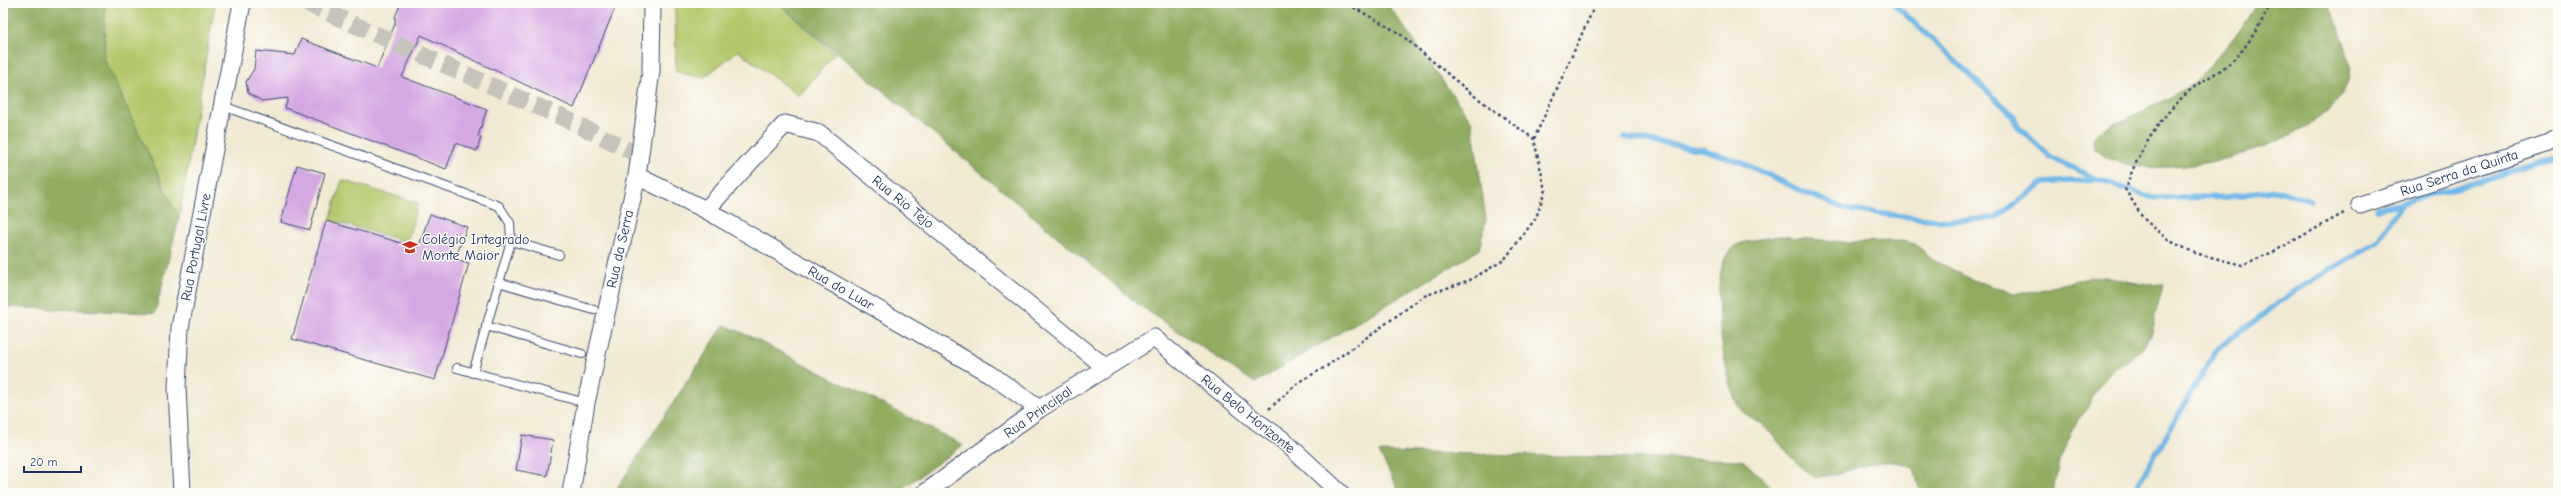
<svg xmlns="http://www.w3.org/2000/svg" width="2561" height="496" font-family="'Comic Neue',sans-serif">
	<rect width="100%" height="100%" fill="#fdfcf7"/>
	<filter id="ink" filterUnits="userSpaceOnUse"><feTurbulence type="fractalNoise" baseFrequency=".025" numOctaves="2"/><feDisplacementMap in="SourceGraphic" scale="8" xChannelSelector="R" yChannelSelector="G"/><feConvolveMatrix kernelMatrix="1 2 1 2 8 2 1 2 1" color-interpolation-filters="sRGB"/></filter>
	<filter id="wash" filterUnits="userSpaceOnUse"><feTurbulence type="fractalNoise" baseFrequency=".012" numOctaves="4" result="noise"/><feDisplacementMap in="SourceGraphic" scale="16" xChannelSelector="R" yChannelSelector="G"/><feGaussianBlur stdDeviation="0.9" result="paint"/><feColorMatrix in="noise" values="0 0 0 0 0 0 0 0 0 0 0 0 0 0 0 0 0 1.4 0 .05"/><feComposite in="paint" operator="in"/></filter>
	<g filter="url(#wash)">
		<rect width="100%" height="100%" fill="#f1e9d1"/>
		<g fill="#b4c76b" stroke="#687b64">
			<polygon points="105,3 215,3 179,219 104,59"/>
			<polygon points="675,3 778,3 835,53 799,96 738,51 703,78 676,72"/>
			<polygon points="342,180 418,203 407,242 330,220"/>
		</g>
		<g fill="#8fac5f" stroke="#556e5e">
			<polygon points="3,3 105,3 104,59 179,219 155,313 3,307"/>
			<polygon points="778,3 1387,3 1472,122 1486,219 1479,250 1255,383 1139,305"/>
			<path d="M 2257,3 L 2329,3 C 2336,26 2352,51 2349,75 C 2342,143 2141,198 2094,148 L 2093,138 L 2103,129 L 2160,103 L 2191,85 L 2202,75 L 2240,30 Z"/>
			<path d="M 1780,236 L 1842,242 L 1901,241 L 1915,244 L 1935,261 L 1973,280 L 2014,293 L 2029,293 L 2089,277 L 2105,277 L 2148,285 L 2163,284 L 2150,336 L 2142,349 L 2109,373 L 2093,395 L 2089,407 L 2078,420 L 2059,461 L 2053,493 L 1920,493 L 1914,468 C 1887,454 1863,467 1835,474 C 1829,475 1820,478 1814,476 C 1795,468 1775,433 1757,421 C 1748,415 1741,414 1736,402 C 1724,372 1704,265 1735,246 C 1744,240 1769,238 1780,236 Z"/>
			<polygon points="724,325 743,333 963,445 896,493 614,493"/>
			<polygon points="1379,452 1743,460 1777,493 1400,493"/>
		</g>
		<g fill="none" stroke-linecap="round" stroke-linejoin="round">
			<g stroke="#72b9e9" stroke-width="5.5">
				<polyline points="1893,3 2014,116 2018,127 2052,158 2096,179 2154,198 2227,197 2276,190 2311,201"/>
				<polyline points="1624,137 1705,150 1743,163 1810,195 1849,210 1945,221 1996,218 2043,183 2096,179"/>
				<polyline points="2377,208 2401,204 2558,158"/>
				<polyline points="2133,493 2217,349 2290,294 2378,241 2401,204"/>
			</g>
		</g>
		<g id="blocks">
			<g fill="#d4a9e3">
				<polygon points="401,3 617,3 574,108 421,35 402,77 487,109 478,136 481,137 477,151 456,143 446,169 285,108 288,98 262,101 248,93 246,82 254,69 256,51 295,55 301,39 377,68 395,24 395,17"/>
				<polygon points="297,165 325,173 310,230 281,222"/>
				<polygon points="430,214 467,227 455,259 469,263 435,380 292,339 326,221 418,248"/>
				<polygon points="522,435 553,440 547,476 516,470"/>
			</g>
		</g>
	</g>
	<g filter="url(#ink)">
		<use href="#blocks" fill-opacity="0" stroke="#3b4b6f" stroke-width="1"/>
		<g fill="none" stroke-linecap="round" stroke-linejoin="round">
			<polyline stroke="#c6c4ba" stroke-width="17" stroke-dasharray="17 8" stroke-linecap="butt" points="306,3 568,120 641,156"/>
			<defs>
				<g id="lane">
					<polyline points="223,106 499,206 510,223 511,241 473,373"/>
					<polyline points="511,241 559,255"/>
					<polyline points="498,282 594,310"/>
					<polyline points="486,326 582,354"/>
					<polyline points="457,368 586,403"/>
				</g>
				<g id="street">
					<polyline points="637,176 706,210 990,374 1039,409"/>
					<polyline points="2360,205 2546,144 2558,137"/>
					<polyline points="706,210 785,124 819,133 1105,367"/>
					<polyline points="182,493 177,387 180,328 242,3"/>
					<polyline points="571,493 586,403 637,176 651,71 652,3"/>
					<polyline points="925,493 1039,409 1154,338 1256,421 1283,440 1340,493"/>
				</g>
			</defs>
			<use href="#lane" stroke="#3b4b6f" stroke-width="10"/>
			<use href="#street" stroke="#3b4b6f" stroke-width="19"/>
			<g stroke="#3b4b6f" stroke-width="2.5" stroke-dasharray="3 3" stroke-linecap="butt">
				<path d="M 2270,3 C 2264,21 2245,50 2230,63 C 2217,74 2200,81 2187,93 C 2159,118 2138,153 2125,189 L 2143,218 L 2168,240 L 2195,253 L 2242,265 L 2273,252 L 2344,213"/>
				<polyline points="1534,139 1596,3"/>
				<polyline points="1269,409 1299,382 1327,366 1424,296 1470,280 1504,260 1536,218 1545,190 1534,139 1473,95 1399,33 1346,3"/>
			</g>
			<use href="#lane" stroke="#fff" stroke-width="8"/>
			<use href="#street" stroke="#fff" stroke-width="17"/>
		</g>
	</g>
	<defs>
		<symbol id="school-bare" viewBox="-9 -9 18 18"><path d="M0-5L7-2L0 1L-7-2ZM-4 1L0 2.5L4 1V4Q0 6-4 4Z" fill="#c8321e" stroke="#fdfcf7" stroke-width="2.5" paint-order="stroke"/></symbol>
	</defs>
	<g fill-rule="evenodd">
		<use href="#school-bare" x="399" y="236" width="22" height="22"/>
	</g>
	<g text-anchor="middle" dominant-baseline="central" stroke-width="3" stroke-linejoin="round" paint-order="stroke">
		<g font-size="14" fill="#1b2f5e" stroke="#fdfcf7">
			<text transform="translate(2459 173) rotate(-18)">Rua Serra da Quinta</text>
			<text transform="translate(903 202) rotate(39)">Rua Rio Tejo</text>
			<text transform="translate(196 247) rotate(-79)">Rua Portugal Livre</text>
			<text transform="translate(620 249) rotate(-77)">Rua da Serra</text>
			<text transform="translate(841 288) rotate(30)">Rua do Luar</text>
			<text transform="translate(1038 412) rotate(-35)">Rua Principal</text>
			<text transform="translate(1248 414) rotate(39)">Rua Belo Horizonte</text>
		</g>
		<g font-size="14" fill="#1b2f5e" stroke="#fdfcf7" text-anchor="start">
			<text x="422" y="239">Colégio Integrado<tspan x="422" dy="16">Monte Maior</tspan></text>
		</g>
	</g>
	<rect width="2561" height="496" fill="none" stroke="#fdfcf7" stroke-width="16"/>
	<path d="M24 466v6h57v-6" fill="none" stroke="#1b2f5e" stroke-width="2"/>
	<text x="30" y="466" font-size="12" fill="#1b2f5e" stroke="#fdfcf7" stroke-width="3" paint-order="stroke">20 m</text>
</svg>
